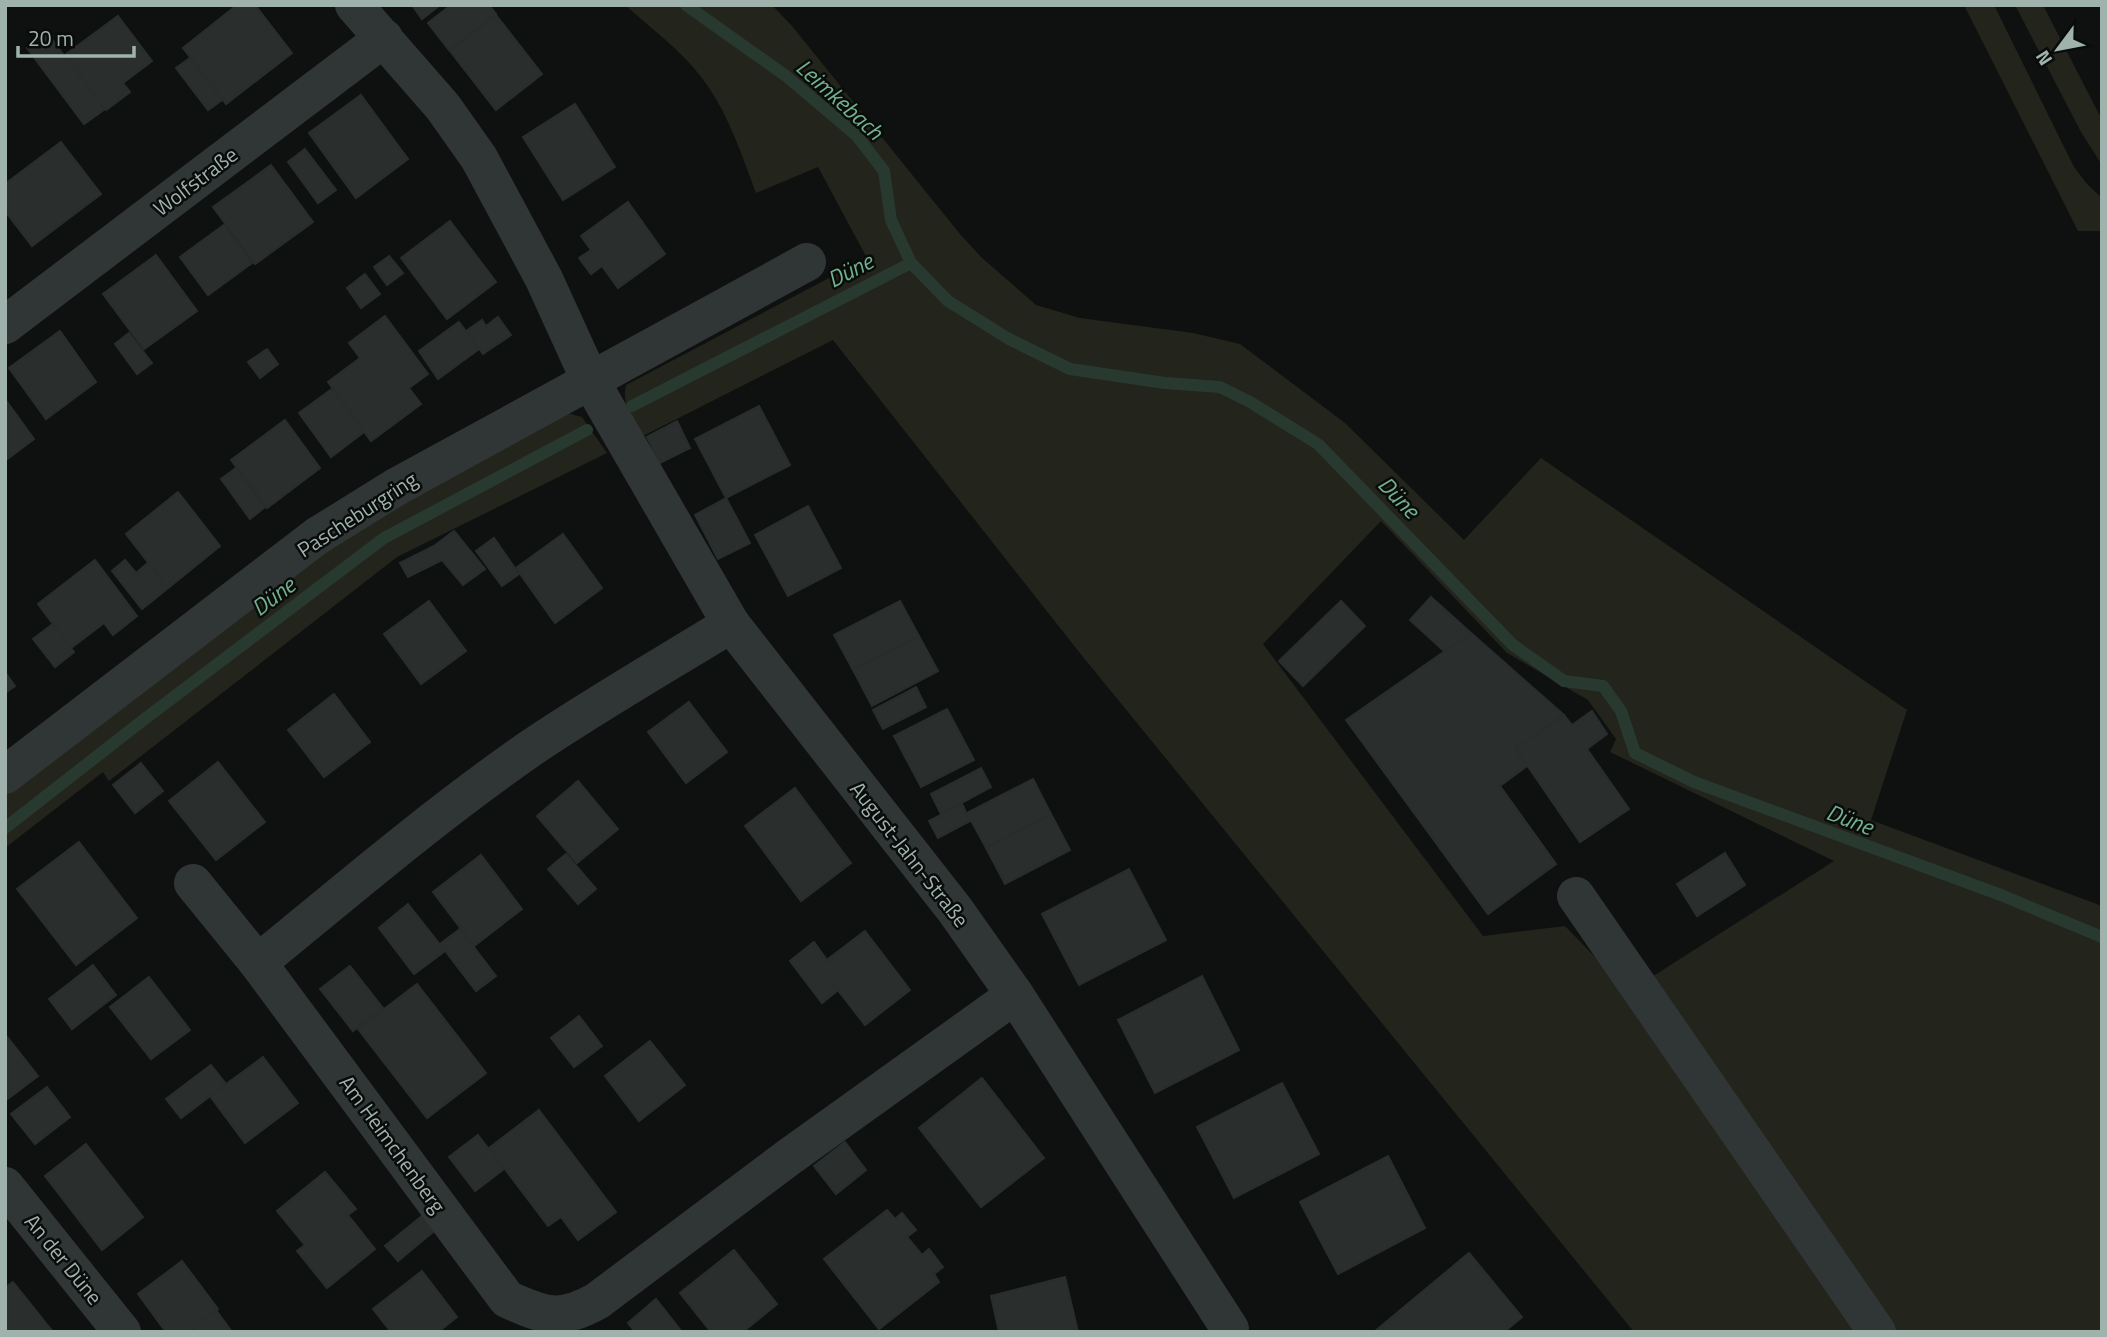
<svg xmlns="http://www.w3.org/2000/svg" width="2107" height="1337" font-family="'Titillium Web',sans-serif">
	<rect width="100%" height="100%" fill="#0f1111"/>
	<g fill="#23241b">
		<path d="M 625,5 L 772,5 L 792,26 L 960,234 L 981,257 L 1036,305 L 1080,318 L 1193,333 L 1240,344 L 1345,423 L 1464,540 L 1541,458 L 1907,710 L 1871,820 L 2102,906 L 2102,1332 L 1889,1332 L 1647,980 L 1834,861 L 1610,752 L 1616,739 L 1588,700 L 1507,653 L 1381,521 L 1263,644 L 1483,936 L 1565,926 L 1629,992 L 1862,1332 L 1634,1332 L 1079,652 L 833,340 L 641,437 C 631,419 622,406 626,385 L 867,258 L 818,167 L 756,193 C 742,156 730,118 707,85 C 686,54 653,30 625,5 Z"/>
		<polygon points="1964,5 1994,5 2074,167 2087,184 2102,198 2102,231 2078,231"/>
		<polygon points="2015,5 2043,5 2102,120 2102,165 2081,132"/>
		<polygon points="563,412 582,417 607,453 397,557 109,781 103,772 5,848 5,794 357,526"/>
	</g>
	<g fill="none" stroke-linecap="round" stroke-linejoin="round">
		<g stroke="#283a30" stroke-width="12">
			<polyline points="686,5 786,76 857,136 884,171 891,220 911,263 948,301 1009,339 1070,369 1165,383 1220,387 1250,402 1318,444 1513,645 1564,681 1603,686 1621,711 1635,753 1694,782 2001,895 2102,937"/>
			<polyline points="632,406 911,263"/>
			<polyline points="5,828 142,721 384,538 587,430"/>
		</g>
	</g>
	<g fill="#2a2e2d" stroke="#292d2d" stroke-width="2">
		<polygon points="237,5 255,5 292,53 226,104 183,48"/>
		<polygon points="412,5 440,5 422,19"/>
		<polygon points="451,5 489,5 496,14 449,50 428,23"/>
		<polygon points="496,15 542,74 496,110 450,51"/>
		<polygon points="118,16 152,61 123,83 130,92 106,110 65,55"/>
		<polygon points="47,33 105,109 84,124 27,48"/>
		<polygon points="190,58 222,100 208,110 176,68"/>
		<polygon points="361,95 408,159 356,198 309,133"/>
		<polygon points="575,104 615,167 563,200 523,137"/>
		<polygon points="61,142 101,194 32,246 5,211 5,184"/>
		<polygon points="305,149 336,190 318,203 288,162"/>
		<polygon points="271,165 313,222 255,264 213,207"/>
		<polygon points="628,202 665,254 618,288 602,266 591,274 579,258 591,250 581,236"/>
		<polygon points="450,221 496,282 447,319 401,258"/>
		<polygon points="224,225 252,263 208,295 180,257"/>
		<polygon points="156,255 197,311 144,349 103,294"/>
		<polygon points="389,256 403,273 387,285 374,267"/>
		<polygon points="365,274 380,294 361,308 347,288"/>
		<polygon points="385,316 428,374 409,388 421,404 371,441 328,382 360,358 349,343"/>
		<polygon points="498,317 511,335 483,354 466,331 482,320 486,326"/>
		<polygon points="459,322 479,349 438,379 419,351"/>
		<polygon points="60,331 96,382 46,419 9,368"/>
		<polygon points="129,333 152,363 137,374 115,344"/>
		<polygon points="267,349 278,364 260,378 248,362"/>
		<polygon points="332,389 364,432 331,457 299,413"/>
		<polygon points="5,399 34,439 6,460 5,460"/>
		<polygon points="759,406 790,465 726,498 695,439"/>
		<polygon points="285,420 320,468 267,508 231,460"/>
		<polygon points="677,421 690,448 660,463 647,437"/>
		<polygon points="236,468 265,507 250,519 221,479"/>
		<polygon points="178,492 220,546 168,588 126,534"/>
		<polygon points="726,498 750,543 718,559 695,515"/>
		<polygon points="808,506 841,568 788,596 755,535"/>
		<polygon points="454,531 485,569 463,585 442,560 408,577 400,563 434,546"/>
		<polygon points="563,534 602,588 555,623 516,568"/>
		<polygon points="494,538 519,574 502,586 476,551"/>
		<polygon points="95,560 137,616 113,635 104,623 71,648 38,604"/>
		<polygon points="125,560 136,573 148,563 168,588 142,609 112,571"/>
		<polygon points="1431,597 1471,633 1445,652 1410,620"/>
		<polygon points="429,601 466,651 421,684 384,634"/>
		<polygon points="900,601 919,636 853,670 834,635"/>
		<polygon points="1341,601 1365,626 1303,686 1279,661"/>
		<polygon points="53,624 74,652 55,667 33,639"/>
		<polygon points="1471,633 1564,715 1516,749 1527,766 1500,786 1556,864 1488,914 1346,720"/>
		<polygon points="919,636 938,671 872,706 853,670"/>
		<polygon points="5,672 15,686 5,693"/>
		<polygon points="916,687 926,707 883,729 873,710"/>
		<polygon points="334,694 370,742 324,777 288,730"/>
		<polygon points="689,702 727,752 686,783 648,732"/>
		<polygon points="947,709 974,760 921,787 894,736"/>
		<polygon points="1592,711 1607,734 1587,749 1629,809 1580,842 1516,749 1564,715 1572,725"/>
		<polygon points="218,762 265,822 216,860 169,801"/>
		<polygon points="141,763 163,791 135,813 113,785"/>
		<polygon points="981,768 991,787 941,814 931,794"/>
		<polygon points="1033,779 1051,814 986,848 967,813"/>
		<polygon points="578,781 618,829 577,863 537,816"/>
		<polygon points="795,788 851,863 801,901 745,826"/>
		<polygon points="962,804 970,821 938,838 929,821"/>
		<polygon points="1051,814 1070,850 1005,884 986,848"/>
		<polygon points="79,842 137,918 76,965 17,889"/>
		<polygon points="1725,853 1745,885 1697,916 1677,884"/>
		<polygon points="566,854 596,889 578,904 548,869"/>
		<polygon points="481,855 522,909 474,946 433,892"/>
		<polygon points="1129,869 1166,940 1079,985 1042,914"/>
		<polygon points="408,904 445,951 414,974 379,928"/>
		<polygon points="460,929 496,976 476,991 440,944"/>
		<polygon points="865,931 910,990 865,1025 819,966"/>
		<polygon points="814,942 827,960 819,966 838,990 822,1003 790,961"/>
		<polygon points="93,965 116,995 72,1029 49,999"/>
		<polygon points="350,966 383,1008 353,1031 320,989"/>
		<polygon points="1202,976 1239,1050 1155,1093 1118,1020"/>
		<polygon points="149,977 190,1030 151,1059 110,1007"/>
		<polygon points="417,984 486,1073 427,1118 358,1029"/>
		<polygon points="579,1016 602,1046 574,1067 551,1038"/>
		<polygon points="5,1034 38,1076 5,1101"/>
		<polygon points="650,1041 685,1085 639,1121 605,1076"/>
		<polygon points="263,1057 298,1103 245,1143 210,1096"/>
		<polygon points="211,1065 226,1084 181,1118 166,1099"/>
		<polygon points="982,1078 1044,1158 981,1207 919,1128"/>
		<polygon points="1282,1083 1319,1154 1234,1198 1197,1127"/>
		<polygon points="47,1087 70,1117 35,1144 11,1114"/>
		<polygon points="539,1110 616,1212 578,1240 561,1217 548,1226 489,1148"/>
		<polygon points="478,1135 504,1169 475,1191 449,1157"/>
		<polygon points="845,1142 866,1170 836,1194 814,1166"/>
		<polygon points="86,1144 143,1217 102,1250 45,1176"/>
		<polygon points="1388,1156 1425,1228 1338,1274 1300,1202"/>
		<polygon points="325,1172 356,1209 348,1215 375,1249 327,1288 297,1251 305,1245 277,1211"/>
		<polygon points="887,1210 895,1219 902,1213 916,1230 907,1237 922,1255 929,1249 943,1267 934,1274 939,1282 879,1329 824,1259"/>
		<polygon points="422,1216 434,1231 398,1261 385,1246"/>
		<polygon points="734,1250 777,1304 743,1332 711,1332 680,1293"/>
		<polygon points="1469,1253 1522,1317 1504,1332 1374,1332"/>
		<polygon points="182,1261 218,1309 188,1332 166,1332 138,1294"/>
		<polygon points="422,1271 457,1317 438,1332 391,1332 373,1309"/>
		<polygon points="1065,1277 1078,1332 999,1332 991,1296"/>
		<polygon points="13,1282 53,1332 5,1332 5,1288"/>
		<polygon points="656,1299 682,1332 635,1332 628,1323"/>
		<polygon points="216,1310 232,1332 196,1332 193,1328"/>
	</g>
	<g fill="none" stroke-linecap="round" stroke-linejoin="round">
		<g stroke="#303635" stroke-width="38">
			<polyline points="354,5 443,107 479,158 544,279 590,380 731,624 955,910 1015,995 1230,1329"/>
			<polyline points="5,325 384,38"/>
			<path d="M 731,624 C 664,665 596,704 531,748 C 436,814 348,889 258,963 L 507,1299 C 544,1316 560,1322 597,1301 L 789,1157 L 1015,995"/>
			<polyline points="5,775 317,536 396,487 807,262"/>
			<polyline points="193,883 258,963"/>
			<polyline points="1576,896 1877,1332"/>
			<polyline points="5,1186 122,1332"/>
		</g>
	</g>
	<g text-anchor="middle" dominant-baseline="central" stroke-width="5" stroke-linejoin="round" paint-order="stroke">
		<g font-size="21" fill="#9fb3ac" stroke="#0a0c0c">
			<text transform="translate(195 181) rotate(-37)">Wolfstraße</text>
			<text transform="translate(357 514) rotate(-33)">Pascheburgring</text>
			<text transform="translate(910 854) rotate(52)">August-Jahn-Straße</text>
			<text transform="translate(393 1144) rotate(54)">Am Heimchenberg</text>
			<text transform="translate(64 1259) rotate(51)">An der Düne</text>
		</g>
		<g font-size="23" font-style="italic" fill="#72b28e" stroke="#0a0c0c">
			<text transform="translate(840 99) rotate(42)">Leimkebach</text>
			<text transform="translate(850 270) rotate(-27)">Düne</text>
			<text transform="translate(1399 497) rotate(46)">Düne</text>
			<text transform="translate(273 596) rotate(-37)">Düne</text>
			<text transform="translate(1850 819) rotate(21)">Düne</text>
		</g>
	</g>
	<rect width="2107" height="1337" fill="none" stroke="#9fb3ac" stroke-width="14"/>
	<g transform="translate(2058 49) rotate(238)" stroke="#0a0c0c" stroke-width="5" paint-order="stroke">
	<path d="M0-5L12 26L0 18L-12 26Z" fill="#9fb3ac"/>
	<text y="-10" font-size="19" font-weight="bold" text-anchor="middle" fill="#9fb3ac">N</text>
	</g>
	<path d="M18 46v10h116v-10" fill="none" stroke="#9fb3ac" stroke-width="3.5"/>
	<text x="28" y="46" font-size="21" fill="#9fb3ac" stroke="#0a0c0c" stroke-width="5" paint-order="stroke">20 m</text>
</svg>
